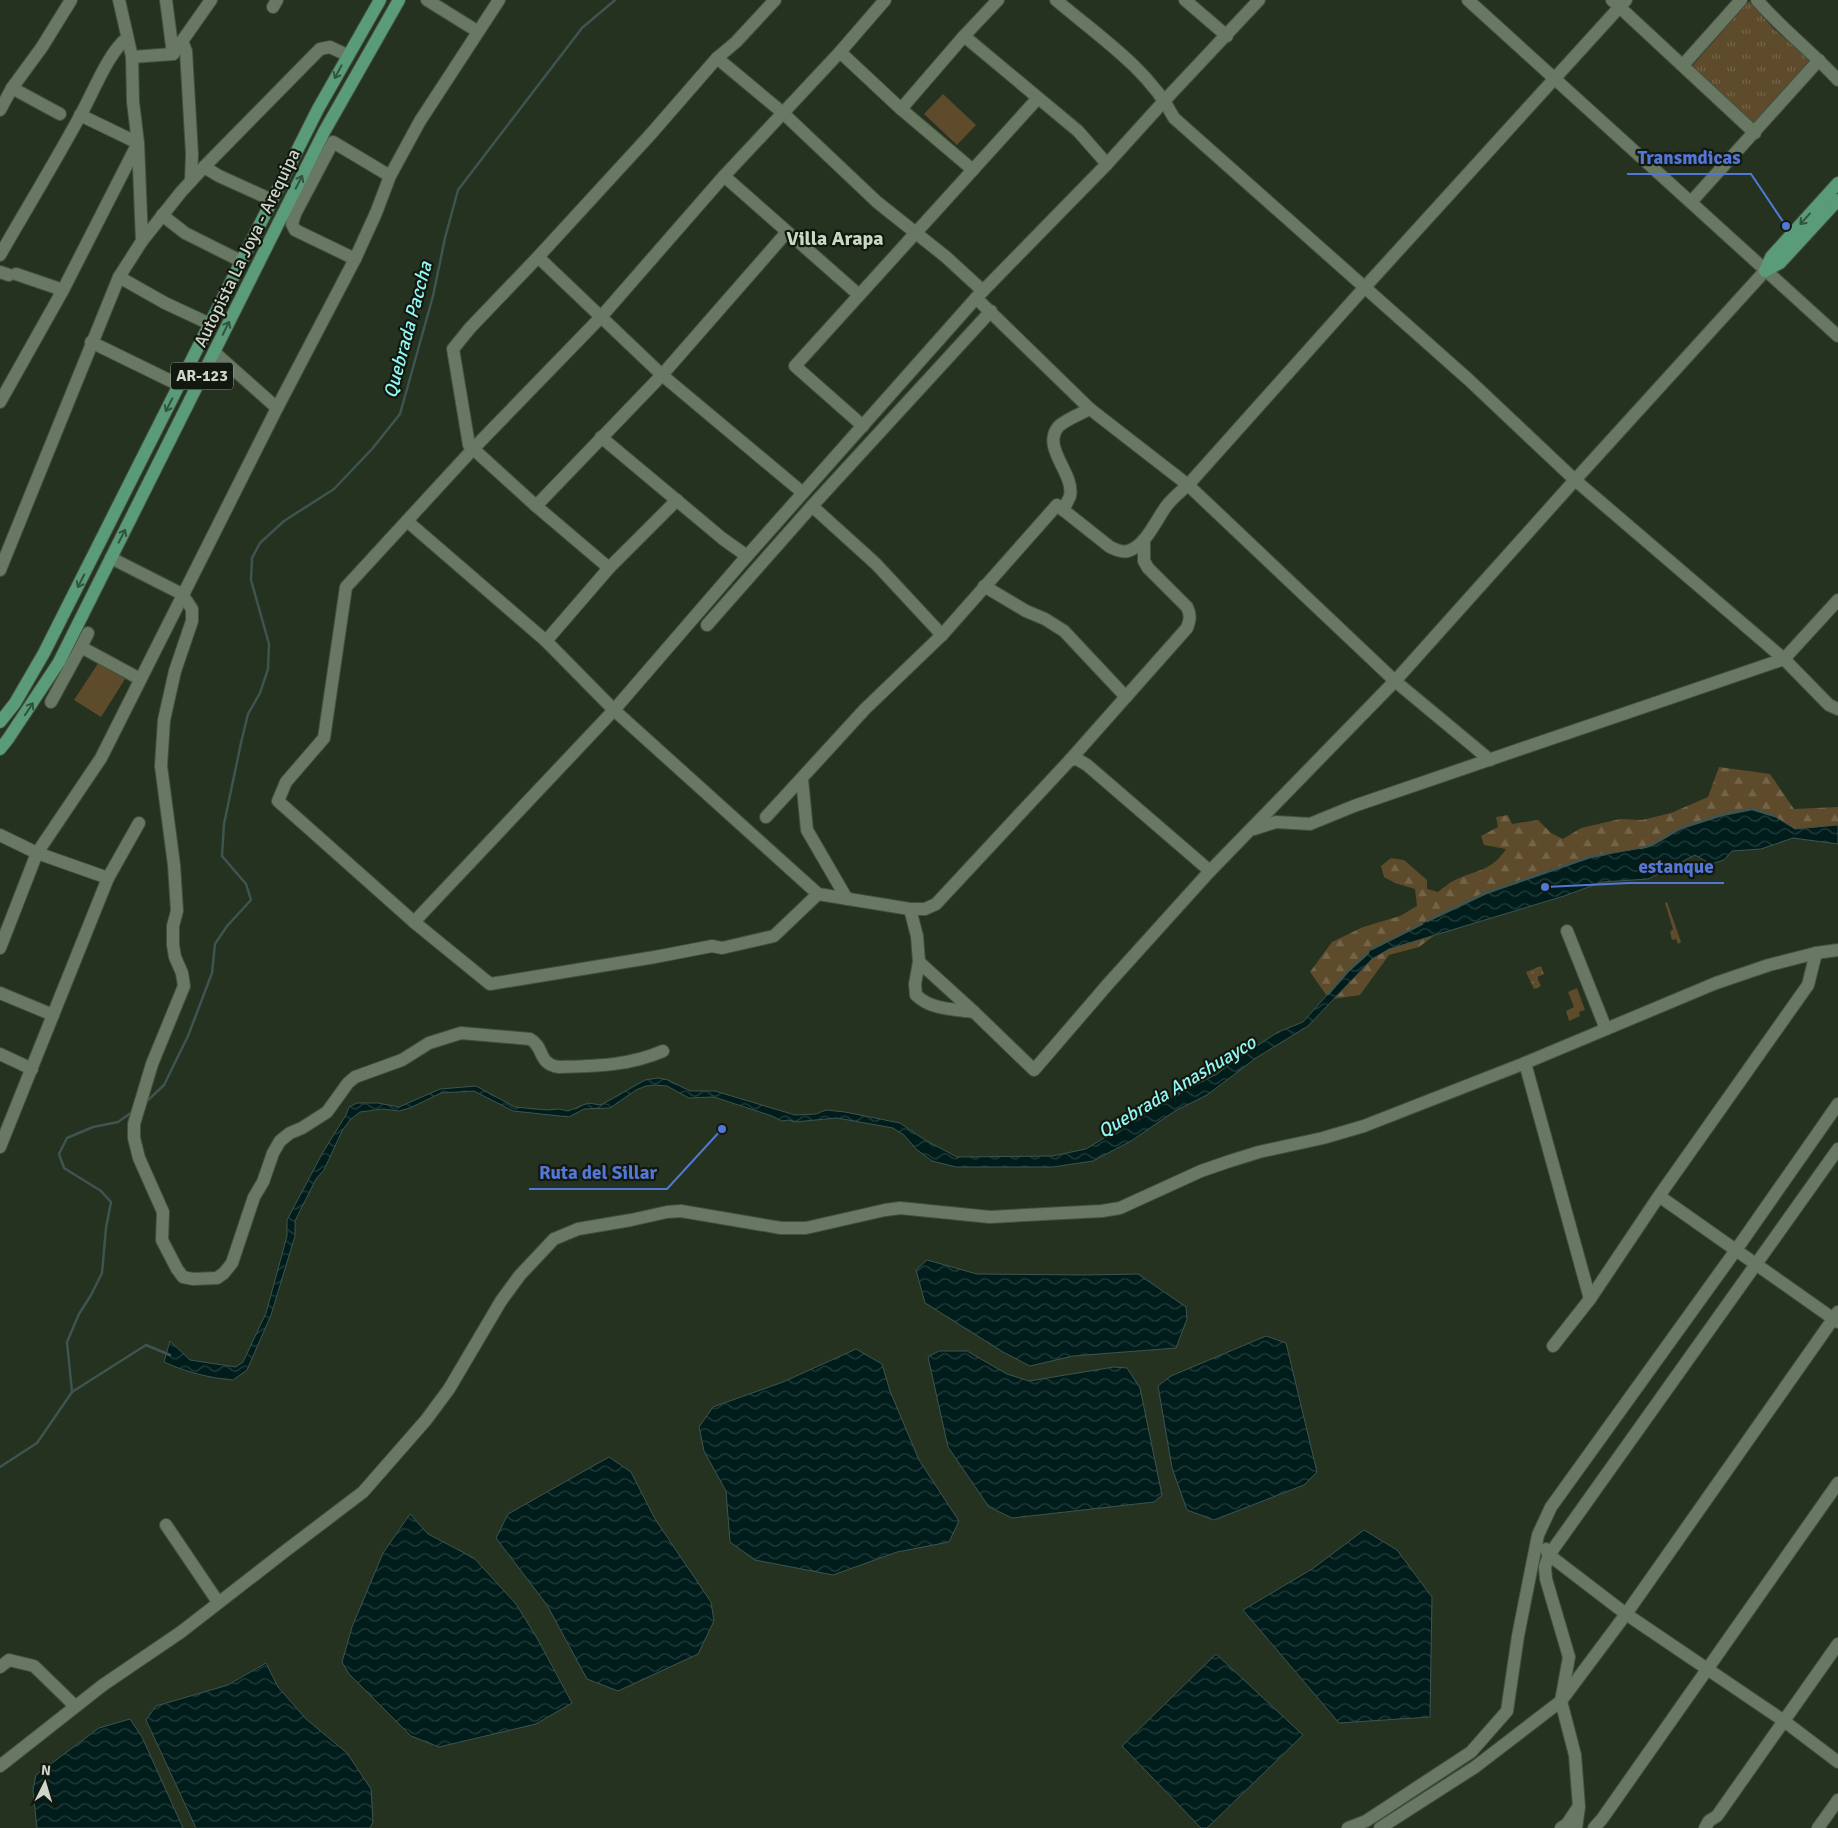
<svg xmlns="http://www.w3.org/2000/svg" width="1838" height="1828" font-family="Signika,sans-serif">
	<defs>
		<pattern id="forest-firs" width="22" height="20" patternUnits="userSpaceOnUse" patternTransform="scale(1.25)"><rect width="22" height="20" fill="#5e4b2c"/><path d="M5 1l3.5 6h-7zM16 11l3.5 6h-7z" fill="#746449"/></pattern>
		<pattern id="park-tufts" width="24" height="20" patternUnits="userSpaceOnUse" patternTransform="scale(1.25)"><rect width="24" height="20" fill="#5e4b2c"/><path d="M3 7l-1-3M5 7V3M7 7l1-3M15 17l-1-3M17 17v-4M19 17l1-3" fill="none" stroke="#746449"/></pattern>
		<pattern id="garden-dots" width="8" height="8" patternUnits="userSpaceOnUse" patternTransform="scale(1.25)"><rect width="8" height="8" fill="#5e4b2c"/><path d="M2 2h.1M6 6h.1" fill="none" stroke="#746449" stroke-width="1.8" stroke-linecap="round"/></pattern>
		<pattern id="water-waves" width="16" height="10" patternUnits="userSpaceOnUse" patternTransform="scale(1.25)"><rect width="16" height="10" fill="#001d1c"/><path d="M0 5q4-4 8 0t8 0" fill="none" stroke="#243d3c"/></pattern>
	</defs>
	<rect width="100%" height="100%" fill="#25321f"/>
	<g fill="#5e4b2c">
		<polygon points="943,94 976,125 957,145 924,114"/>
		<polygon points="99,662 125,679 101,717 74,700"/>
		<polygon points="1667,902 1681,942 1678,944 1676,939 1672,940 1670,932 1673,929 1665,903"/>
		<polygon points="1577,988 1585,1010 1579,1012 1580,1016 1569,1021 1566,1011 1574,1007 1568,992"/>
	</g>
	<g fill="url(#forest-firs)">
		<path d="M 1719,767 L 1770,774 L 1794,809 L 1838,807 L 1838,825 L 1795,829 L 1774,816 L 1752,809 L 1722,815 L 1681,828 L 1652,845 L 1642,848 L 1590,857 L 1486,892 L 1374,947 L 1349,970 L 1327,996 L 1310,972 L 1332,942 L 1363,927 L 1400,916 L 1417,906 L 1415,889 L 1395,883 L 1384,877 L 1381,866 L 1391,858 L 1404,860 L 1427,880 L 1427,889 L 1438,892 C 1443,888 1449,883 1455,880 C 1476,870 1492,871 1506,849 L 1484,845 L 1481,836 L 1498,827 L 1496,817 L 1508,815 L 1512,824 L 1538,820 L 1551,833 L 1563,839 L 1581,828 L 1620,819 L 1642,820 L 1671,813 L 1708,797 Z"/>
		<polygon points="1435,935 1419,947 1389,955 1360,995 1333,999 1372,959 1389,949"/>
	</g>
	<polygon fill="url(#park-tufts)" points="1749,1 1774,29 1810,60 1754,124 1692,66"/>
	<polygon fill="url(#garden-dots)" points="1541,966 1544,974 1537,977 1541,986 1534,989 1526,972"/>
	<g fill="url(#water-waves)" stroke="#3e5450">
		<path d="M 1752,809 L 1774,816 L 1795,829 L 1838,825 L 1838,844 L 1793,838 L 1761,849 L 1732,851 L 1724,860 L 1711,864 L 1695,855 L 1648,879 L 1602,882 L 1564,896 L 1389,949 L 1372,959 L 1308,1026 L 1256,1058 L 1207,1095 L 1175,1111 L 1131,1141 L 1093,1161 L 1053,1167 L 956,1167 L 932,1161 L 916,1149 L 904,1135 L 893,1128 L 837,1118 L 795,1122 L 789,1120 L 782,1121 L 772,1116 L 714,1097 L 689,1098 L 667,1086 L 655,1085 L 646,1086 L 636,1090 L 610,1108 L 584,1109 L 569,1117 L 513,1111 L 474,1091 L 441,1093 L 410,1108 L 399,1111 L 383,1109 L 360,1112 L 350,1120 L 342,1131 L 324,1170 L 316,1179 L 295,1221 L 295,1236 L 271,1315 L 247,1370 L 233,1380 C 209,1378 186,1372 164,1362 L 170,1341 L 190,1360 L 236,1367 L 243,1362 L 266,1313 L 287,1236 L 287,1220 L 323,1152 L 346,1115 L 349,1107 L 357,1103 L 378,1103 L 399,1107 L 440,1089 L 476,1086 L 515,1107 L 547,1110 L 559,1109 L 568,1111 L 588,1103 L 601,1105 L 645,1080 L 658,1078 L 668,1080 L 690,1091 L 715,1091 L 795,1115 L 816,1114 L 826,1110 L 845,1112 L 900,1123 L 925,1140 L 957,1157 L 1052,1156 L 1086,1149 L 1168,1099 L 1217,1074 L 1235,1060 L 1278,1032 L 1303,1022 L 1349,970 L 1374,947 L 1486,892 L 1590,857 L 1642,848 L 1652,845 L 1681,828 L 1722,815 Z"/>
		<polygon points="927,1260 977,1274 1085,1275 1138,1274 1186,1307 1187,1319 1176,1348 1073,1356 1030,1366 1003,1352 925,1303 916,1270"/>
		<polygon points="1266,1336 1286,1343 1317,1472 1304,1485 1214,1520 1187,1510 1172,1468 1158,1386 1171,1376"/>
		<polygon points="856,1349 882,1364 890,1391 919,1460 959,1521 949,1542 897,1552 833,1575 755,1560 730,1542 726,1491 704,1451 699,1427 713,1407 783,1382"/>
		<polygon points="939,1351 967,1351 1007,1374 1029,1381 1114,1367 1127,1368 1140,1388 1162,1495 1154,1502 1012,1518 989,1507 948,1447 928,1357"/>
		<polygon points="609,1457 631,1472 655,1519 711,1602 714,1621 698,1654 618,1691 587,1679 547,1605 496,1538 508,1514"/>
		<polygon points="410,1514 428,1534 474,1558 516,1604 537,1638 572,1703 536,1724 439,1747 411,1736 349,1674 342,1662 352,1627 383,1553"/>
		<polygon points="1364,1530 1397,1550 1432,1597 1430,1717 1339,1723 1243,1610 1312,1569"/>
		<polygon points="1216,1654 1303,1735 1207,1828 1201,1828 1122,1746"/>
		<polygon points="266,1663 278,1687 306,1719 347,1753 371,1789 373,1822 370,1828 196,1828 146,1720 156,1706 228,1685"/>
		<polygon points="130,1719 142,1737 183,1828 37,1828 33,1790 36,1775 99,1728"/>
	</g>
	<g fill="none" stroke-linecap="round" stroke-linejoin="round">
		<g stroke="#3e5450" stroke-width="2.5">
			<polyline points="1641,848 1652,845 1681,828 1722,815 1752,809 1775,816"/>
			<polyline points="1427,921 1486,893 1590,857 1606,854"/>
			<polyline points="1372,949 1422,924"/>
			<polyline points="1328,994 1349,970 1368,953"/>
			<polyline points="145,1103 164,1085 188,1036 212,973 215,944 227,926 251,900 246,884 222,856 224,824 241,743 248,714 260,693 268,669 269,644 251,580 252,558 260,543 284,521 334,489 372,449 400,414 433,296 445,238 458,190 582,28 615,0"/>
			<polyline points="72,1392 67,1342 79,1314 91,1295 102,1273 106,1228 111,1202 101,1191 64,1168 59,1154 67,1138 93,1127 118,1122 132,1112"/>
			<polyline points="0,1467 37,1443 72,1392 146,1345 170,1355"/>
		</g>
		<defs>
			<g id="minor">
				<polyline points="119,0 132,57 133,102 138,143 142,241"/>
				<polyline points="166,0 173,54"/>
				<polyline points="427,0 477,31"/>
				<path d="M 1056,0 C 1097,35 1149,69 1174,118 L 1469,380 L 1575,480 L 1784,659 L 1829,705 L 1838,709"/>
				<polyline points="1185,0 1227,36"/>
				<polyline points="1468,0 1838,336"/>
				<polyline points="1612,0 1755,133"/>
				<path d="M 1757,0 C 1782,29 1812,52 1838,80"/>
				<polyline points="273,7 277,0"/>
				<polyline points="964,36 1078,131 1107,164"/>
				<polyline points="182,41 186,51 192,154 191,181"/>
				<polyline points="840,52 901,109 973,170"/>
				<polyline points="173,54 211,0"/>
				<polyline points="132,57 173,54"/>
				<polyline points="717,58 783,113 877,202 946,257 983,291"/>
				<polyline points="1683,65 1741,0"/>
				<polyline points="12,88 60,114"/>
				<polyline points="901,109 964,36 998,0"/>
				<polyline points="0,110 12,88 42,47 71,0"/>
				<polyline points="204,167 219,176 272,200"/>
				<polyline points="724,176 859,295"/>
				<polyline points="1691,202 1819,60"/>
				<polyline points="288,210 295,214 292,224 295,230 355,259"/>
				<polyline points="295,214 333,142 390,176"/>
				<polyline points="162,215 185,233 241,261"/>
				<path d="M 0,255 C 27,208 55,162 80,116 C 93,93 108,53 127,38"/>
				<polyline points="538,257 662,375 803,493"/>
				<polyline points="0,272 9,275"/>
				<polyline points="16,274 63,290"/>
				<polyline points="119,277 165,303 210,324"/>
				<polyline points="976,298 1090,409 1188,485 1395,681 1490,760"/>
				<polyline points="91,342 179,385"/>
				<polyline points="214,352 277,408"/>
				<polyline points="0,402 63,290 138,143 80,115"/>
				<polyline points="863,426 795,366 1038,98"/>
				<polyline points="601,437 723,539 747,556"/>
				<polyline points="536,506 662,375 787,232"/>
				<polyline points="812,506 876,564 942,635"/>
				<path d="M 1063,510 C 1065,506 1068,501 1070,496 C 1075,473 1040,447 1059,426 C 1067,419 1080,414 1090,409"/>
				<polyline points="407,521 546,641 614,710 818,894 910,909 925,909 936,904 1070,760 1077,759 1087,765 1210,871"/>
				<path d="M 111,558 L 182,594 L 192,609 L 192,621 L 175,671 L 164,720 L 161,766 L 174,865 L 177,911 L 173,926 L 173,945 L 175,957 L 182,973 L 184,986 L 152,1064 L 134,1124 L 134,1138 L 139,1158 L 163,1212 L 162,1240 L 177,1269 L 183,1277 L 193,1279 L 217,1278 L 224,1273 L 232,1263 L 254,1197 L 263,1182 L 273,1153 L 280,1141 L 290,1133 L 302,1128 L 327,1112 L 348,1083 L 355,1077 L 402,1060 L 429,1043 L 461,1033 L 530,1039 C 545,1047 537,1064 559,1067 C 596,1066 628,1066 663,1051"/>
				<polyline points="609,568 536,506 469,445 453,349 470,328 538,257 650,135 717,58 736,42 775,0"/>
				<polyline points="0,570 119,277 142,241 181,192 204,167 320,49 330,47 347,55"/>
				<polyline points="984,586 1026,611 1045,619 1064,631 1126,697"/>
				<polyline points="707,625 812,506 991,311"/>
				<polyline points="546,641 609,568 677,500"/>
				<polyline points="81,647 88,633"/>
				<polyline points="51,702 81,647 140,679"/>
				<path d="M 1070,760 L 1187,628 C 1190,620 1191,615 1187,607 L 1148,568 L 1144,561 L 1144,540"/>
				<polyline points="802,779 807,830 847,899"/>
				<path d="M 766,817 L 865,709 L 942,635 L 1057,505 L 1110,547 C 1115,549 1122,553 1128,551 C 1147,545 1156,519 1168,504 C 1174,497 1181,491 1188,485 L 1365,287 L 1626,0"/>
				<polyline points="1254,829 1276,822 1310,824 1354,806 1784,659 1838,600"/>
				<polyline points="0,835 37,853 108,878"/>
				<polyline points="818,894 774,936 722,948 712,946 655,957 490,984 414,922 278,801 286,782 324,738 346,587 473,449 601,317 724,176 840,52 885,0"/>
				<polyline points="910,909 917,936 919,962 974,1012 1034,1070 1108,984 1210,871 1395,681 1575,480 1765,271"/>
				<polyline points="414,922 614,710 747,556 976,298 1107,164 1165,100 1259,0"/>
				<polyline points="1567,931 1606,1029"/>
				<polyline points="0,948 37,853 101,758 277,408 355,259 376,213 390,176 420,121 499,0"/>
				<path d="M 919,962 L 915,984 L 916,995 C 931,1010 954,1009 974,1012"/>
				<polyline points="0,993 53,1015"/>
				<polyline points="0,1054 32,1069"/>
				<polyline points="1525,1063 1590,1299"/>
				<polyline points="0,1147 108,878 139,823"/>
				<polyline points="1659,1196 1838,1322"/>
				<polyline points="1553,1346 1590,1299 1659,1196 1808,985 1816,953"/>
				<polyline points="166,1525 218,1602"/>
				<polyline points="1546,1549 1549,1555 1626,1614 1784,1721 1838,1762"/>
				<polyline points="0,1667 9,1660 34,1666 75,1706"/>
				<polyline points="0,1766 103,1685 181,1632 284,1552 363,1492 426,1420 449,1389 501,1301 520,1275 554,1239 578,1229 631,1220 667,1212 681,1211 781,1228 806,1228 885,1210 900,1208 990,1217 1102,1211 1120,1208 1201,1171 1230,1161 1259,1152 1323,1138 1364,1126 1525,1063 1716,983 1769,965 1816,953 1838,950"/>
				<polyline points="1348,1828 1366,1821 1471,1752 1507,1711 1518,1636 1538,1535 1551,1507 1736,1250 1838,1104"/>
				<polyline points="1380,1828 1475,1767 1561,1701 1626,1614 1838,1312"/>
				<polyline points="1561,1828 1567,1824 1577,1809"/>
				<polyline points="1576,1828 1579,1807 1575,1755 1561,1701 1569,1657 1546,1579 1545,1567 1549,1555 1838,1149"/>
				<polyline points="1594,1828 1602,1819 1838,1483"/>
				<polyline points="1705,1828 1709,1821 1717,1816 1838,1644"/>
				<polyline points="1818,1828 1838,1800"/>
			</g>
			<g id="major">
				<polyline points="1765,271 1771,257 1838,183"/>
				<polyline points="1765,271 1780,263 1838,200"/>
				<polyline points="0,722 15,703 44,653 318,109 380,0"/>
				<polyline points="0,749 8,739 59,662 324,132 399,0"/>
			</g>
		</defs>
		<use href="#minor" stroke="#444f3e" stroke-width="14"/>
		<use href="#major" stroke="#444f3e" stroke-width="14"/>
		<use href="#minor" stroke="#697862" stroke-width="12"/>
		<use href="#major" stroke="#5a9c7a" stroke-width="12"/>
	</g>
	<defs><path id="oneway-shaft" d="M-6 0H5M1.5-3L5.5 0L1.5 3" fill="none" stroke-width="1.6" stroke-linecap="round" stroke-linejoin="round" transform="scale(1.25)"/></defs>
	<g stroke="#32533f">
		<use href="#oneway-shaft" transform="translate(338 72) rotate(118)"/>
		<use href="#oneway-shaft" transform="translate(299 182) rotate(-63)"/>
		<use href="#oneway-shaft" transform="translate(1805 219) rotate(132)"/>
		<use href="#oneway-shaft" transform="translate(226 328) rotate(-64)"/>
		<use href="#oneway-shaft" transform="translate(169 405) rotate(117)"/>
		<use href="#oneway-shaft" transform="translate(122 536) rotate(-63)"/>
		<use href="#oneway-shaft" transform="translate(81 581) rotate(117)"/>
		<use href="#oneway-shaft" transform="translate(29 709) rotate(-56)"/>
	</g>
	<g text-anchor="middle" dominant-baseline="central" stroke-width="4.5" stroke-linejoin="round" paint-order="stroke">
		<rect fill="#12180f" stroke="#969d92" stroke-width="1" x="171" y="362.5" width="62" height="27" rx="4"/>
		<g font-size="16" font-weight="bold" fill="#ced6ca">
			<text x="202" y="376">AR-123</text>
		</g>
		<g font-size="18" fill="#ced6ca" stroke="#12180f">
			<text transform="translate(247 248) rotate(-64)">Autopista La Joya - Arequipa</text>
		</g>
		<g font-size="19" font-style="italic" fill="#91f7f2" stroke="#12180f">
			<text transform="translate(408 330) rotate(-75)">Quebrada Paccha</text>
			<text transform="translate(1177 1087) rotate(-31)">Quebrada Anashuayco</text>
		</g>
		<g font-size="20" font-weight="bold" fill="#c9d9c1" stroke="#12180f">
			<text x="835" y="238">Villa Arapa</text>
		</g>
	</g>
	<path fill="none" stroke="#5277d4" stroke-width="2" d="M1786 226L1751 174H1627M1545 887L1629 883H1724M722 1129L667 1189H529"/>
	<g fill="#5277d4" stroke="#12180f" stroke-width="2">
		<circle cx="1786" cy="226" r="5"/>
		<circle cx="1545" cy="887" r="5"/>
		<circle cx="722" cy="1129" r="5"/>
	</g>
	<g font-size="19" text-anchor="middle" font-weight="bold" fill="#5277d4" stroke="#12180f" stroke-width="4.5" stroke-linejoin="round" paint-order="stroke">
		<text x="1689" y="164">Transmdicas</text>
		<text x="1676" y="873">estanque</text>
		<text x="598" y="1179">Ruta del Sillar</text>
	</g>
	<g transform="translate(45 1783) rotate(5)" stroke="#12180f" stroke-width="4" paint-order="stroke">
	<path d="M0-4L9 19L0 12L-9 19Z" fill="#ced6ca"/>
	<text y="-8" font-size="14" font-weight="bold" text-anchor="middle" fill="#ced6ca">N</text>
	</g>
</svg>
